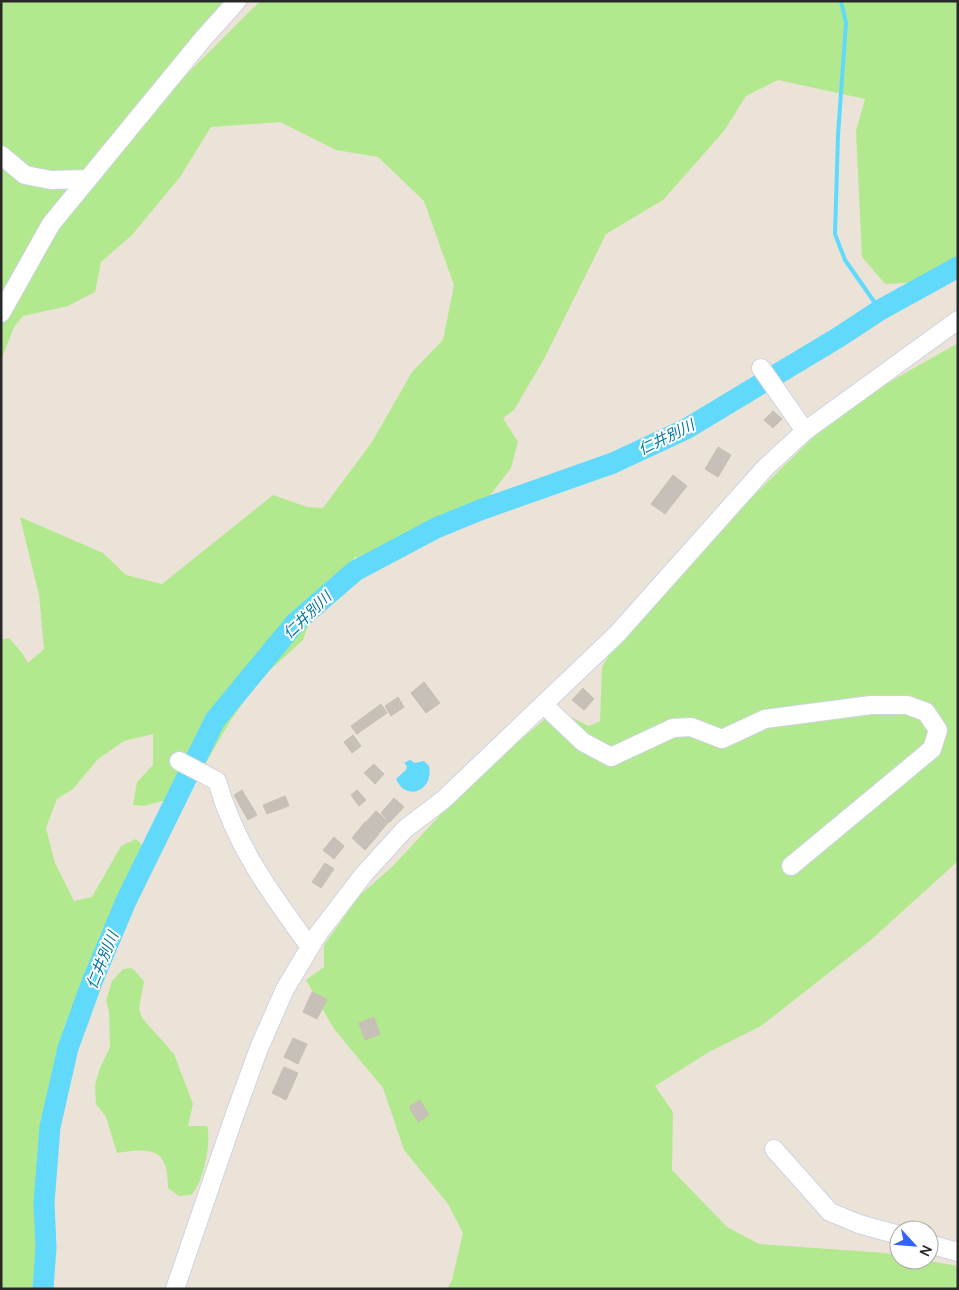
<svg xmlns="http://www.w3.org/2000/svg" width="959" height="1290" font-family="Manrope,'Noto Sans JP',sans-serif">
	<rect width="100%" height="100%" fill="#ece3d8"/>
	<g fill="#b2e98e">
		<polygon points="1,1 227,1 163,74 104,148 173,88 260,1 958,1 958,259 921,282 885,284 862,257 856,131 865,99 778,80 746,96 724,131 663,200 606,234 544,359 514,410 503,418 518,442 511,468 485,502 406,533 361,558 354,557 353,586 310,620 303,640 258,681 231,720 187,795 143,806 133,805 137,782 153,765 153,734 124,741 98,759 73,789 57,799 46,828 55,863 74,901 92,897 121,846 136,839 144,847 65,1024 48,1097 41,1159 50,1205 40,1289 1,1289 1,640 9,638 22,653 28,663 44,649 39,595 20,517 103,553 126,575 162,584 273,495 307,507 323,508 372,442 412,372 443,340 454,285 424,201 378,157 336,150 280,122 211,127 180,177 132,235 101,262 95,292 68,306 23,316 14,327 1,360"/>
		<polygon points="958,343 958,861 872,939 761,1026 709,1052 655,1086 673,1112 672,1170 727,1227 759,1244 886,1253 899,1256 899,1260 923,1260 958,1266 958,1289 447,1289 452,1280 463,1233 448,1204 404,1150 383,1088 334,1029 306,980 324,967 324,945 360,895 392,867 469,784 546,718 569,716 589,726 600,721 602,667 615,645 690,558 842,409"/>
		<path d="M 132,968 L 144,981 L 139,1008 L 142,1018 L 174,1054 L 193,1104 L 188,1126 L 207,1126 C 212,1141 203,1184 191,1195 L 179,1196 L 168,1188 C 168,1147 151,1148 117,1153 L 106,1117 L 96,1104 L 95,1085 L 100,1068 L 110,1047 L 109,1011 L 106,1001 L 112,981 L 123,969 Z"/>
	</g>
	<path fill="#60d9fa" d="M 410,760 L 415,763 L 424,761 L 429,766 C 434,790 407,803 396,779 L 406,770 L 407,766 L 404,763 Z"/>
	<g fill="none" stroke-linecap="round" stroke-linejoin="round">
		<polyline stroke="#60d9fa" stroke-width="4" points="841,1 846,23 838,135 835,234 845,260 880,310"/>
		<polyline stroke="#60d9fa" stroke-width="21" points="43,1289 46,1247 44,1203 50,1127 68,1048 92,982 126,901 215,720 295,623 355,571 436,528 480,510 613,463 686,429 839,337 880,310 958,267"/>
	</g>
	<g fill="#c7c0b8" stroke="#c8bfb2">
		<polygon points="773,411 782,419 773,428 764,420"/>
		<polygon points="718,447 731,455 718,477 705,469"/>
		<polygon points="673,475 687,486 665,514 651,504"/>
		<polygon points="424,682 440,703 426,713 411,693"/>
		<polygon points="583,688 594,699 584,710 572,700"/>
		<polygon points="398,697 404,707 391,716 385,706"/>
		<polygon points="381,704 387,713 357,734 351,726"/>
		<polygon points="353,735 361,746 352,753 344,742"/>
		<polygon points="374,764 384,774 375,784 364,773"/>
		<polygon points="242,790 257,815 248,820 234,795"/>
		<polygon points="357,790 366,800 359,806 351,795"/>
		<polygon points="285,796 289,806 267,814 263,805"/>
		<polygon points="394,798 404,807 390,822 381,813"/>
		<polygon points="376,811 389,822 379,833 366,822"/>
		<polygon points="365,822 379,834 365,850 352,838"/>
		<polygon points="334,837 344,846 334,859 323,850"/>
		<polygon points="325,863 334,869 321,888 312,882"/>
		<polygon points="312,992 327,999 317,1019 303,1012"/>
		<polygon points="374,1017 380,1034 365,1040 359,1023"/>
		<polygon points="293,1038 307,1044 298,1064 284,1057"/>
		<polygon points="284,1067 298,1073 286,1100 272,1093"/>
		<polygon points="420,1100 429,1115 418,1122 409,1107"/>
	</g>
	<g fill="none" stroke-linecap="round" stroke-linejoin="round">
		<defs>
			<g id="minor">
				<polyline points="1,155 25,175 51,180 88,179"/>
				<polyline points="1,313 51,224 202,40 237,1"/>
				<polyline points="761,368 805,431"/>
				<polyline points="544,705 583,742 611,757 673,728 691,727 722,739 765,719 871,705 907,705 926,712 938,730 932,749 791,866"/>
				<path d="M 179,761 L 217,781 C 235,845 271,894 310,947"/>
				<polyline points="774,1149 830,1212 859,1224 899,1235"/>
				<polyline points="929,1244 958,1252"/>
				<polyline points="175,1289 235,1114 259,1048 285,989 318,934 364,874 405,829 443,800 617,634 765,468 805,431 958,320"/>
			</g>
		</defs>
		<use href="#minor" stroke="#cdd3e3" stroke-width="20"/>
		<use href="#minor" stroke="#fff" stroke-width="18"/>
	</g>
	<g text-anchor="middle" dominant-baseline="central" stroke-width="4" stroke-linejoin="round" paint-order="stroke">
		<g font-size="15" font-style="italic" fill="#0075a4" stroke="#fff">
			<text transform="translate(666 437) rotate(-26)">仁井別川</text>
			<text transform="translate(307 615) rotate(-44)">仁井別川</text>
			<text transform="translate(102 960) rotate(-68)">仁井別川</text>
		</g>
	</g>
	<rect width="959" height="1290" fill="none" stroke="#282828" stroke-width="5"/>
	<g transform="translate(914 1245) rotate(116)"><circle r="24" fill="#ffffff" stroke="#a9a9a9"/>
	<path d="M0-4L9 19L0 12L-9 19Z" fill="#3364ff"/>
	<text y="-8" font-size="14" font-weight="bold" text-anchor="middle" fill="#282828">N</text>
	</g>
</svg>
